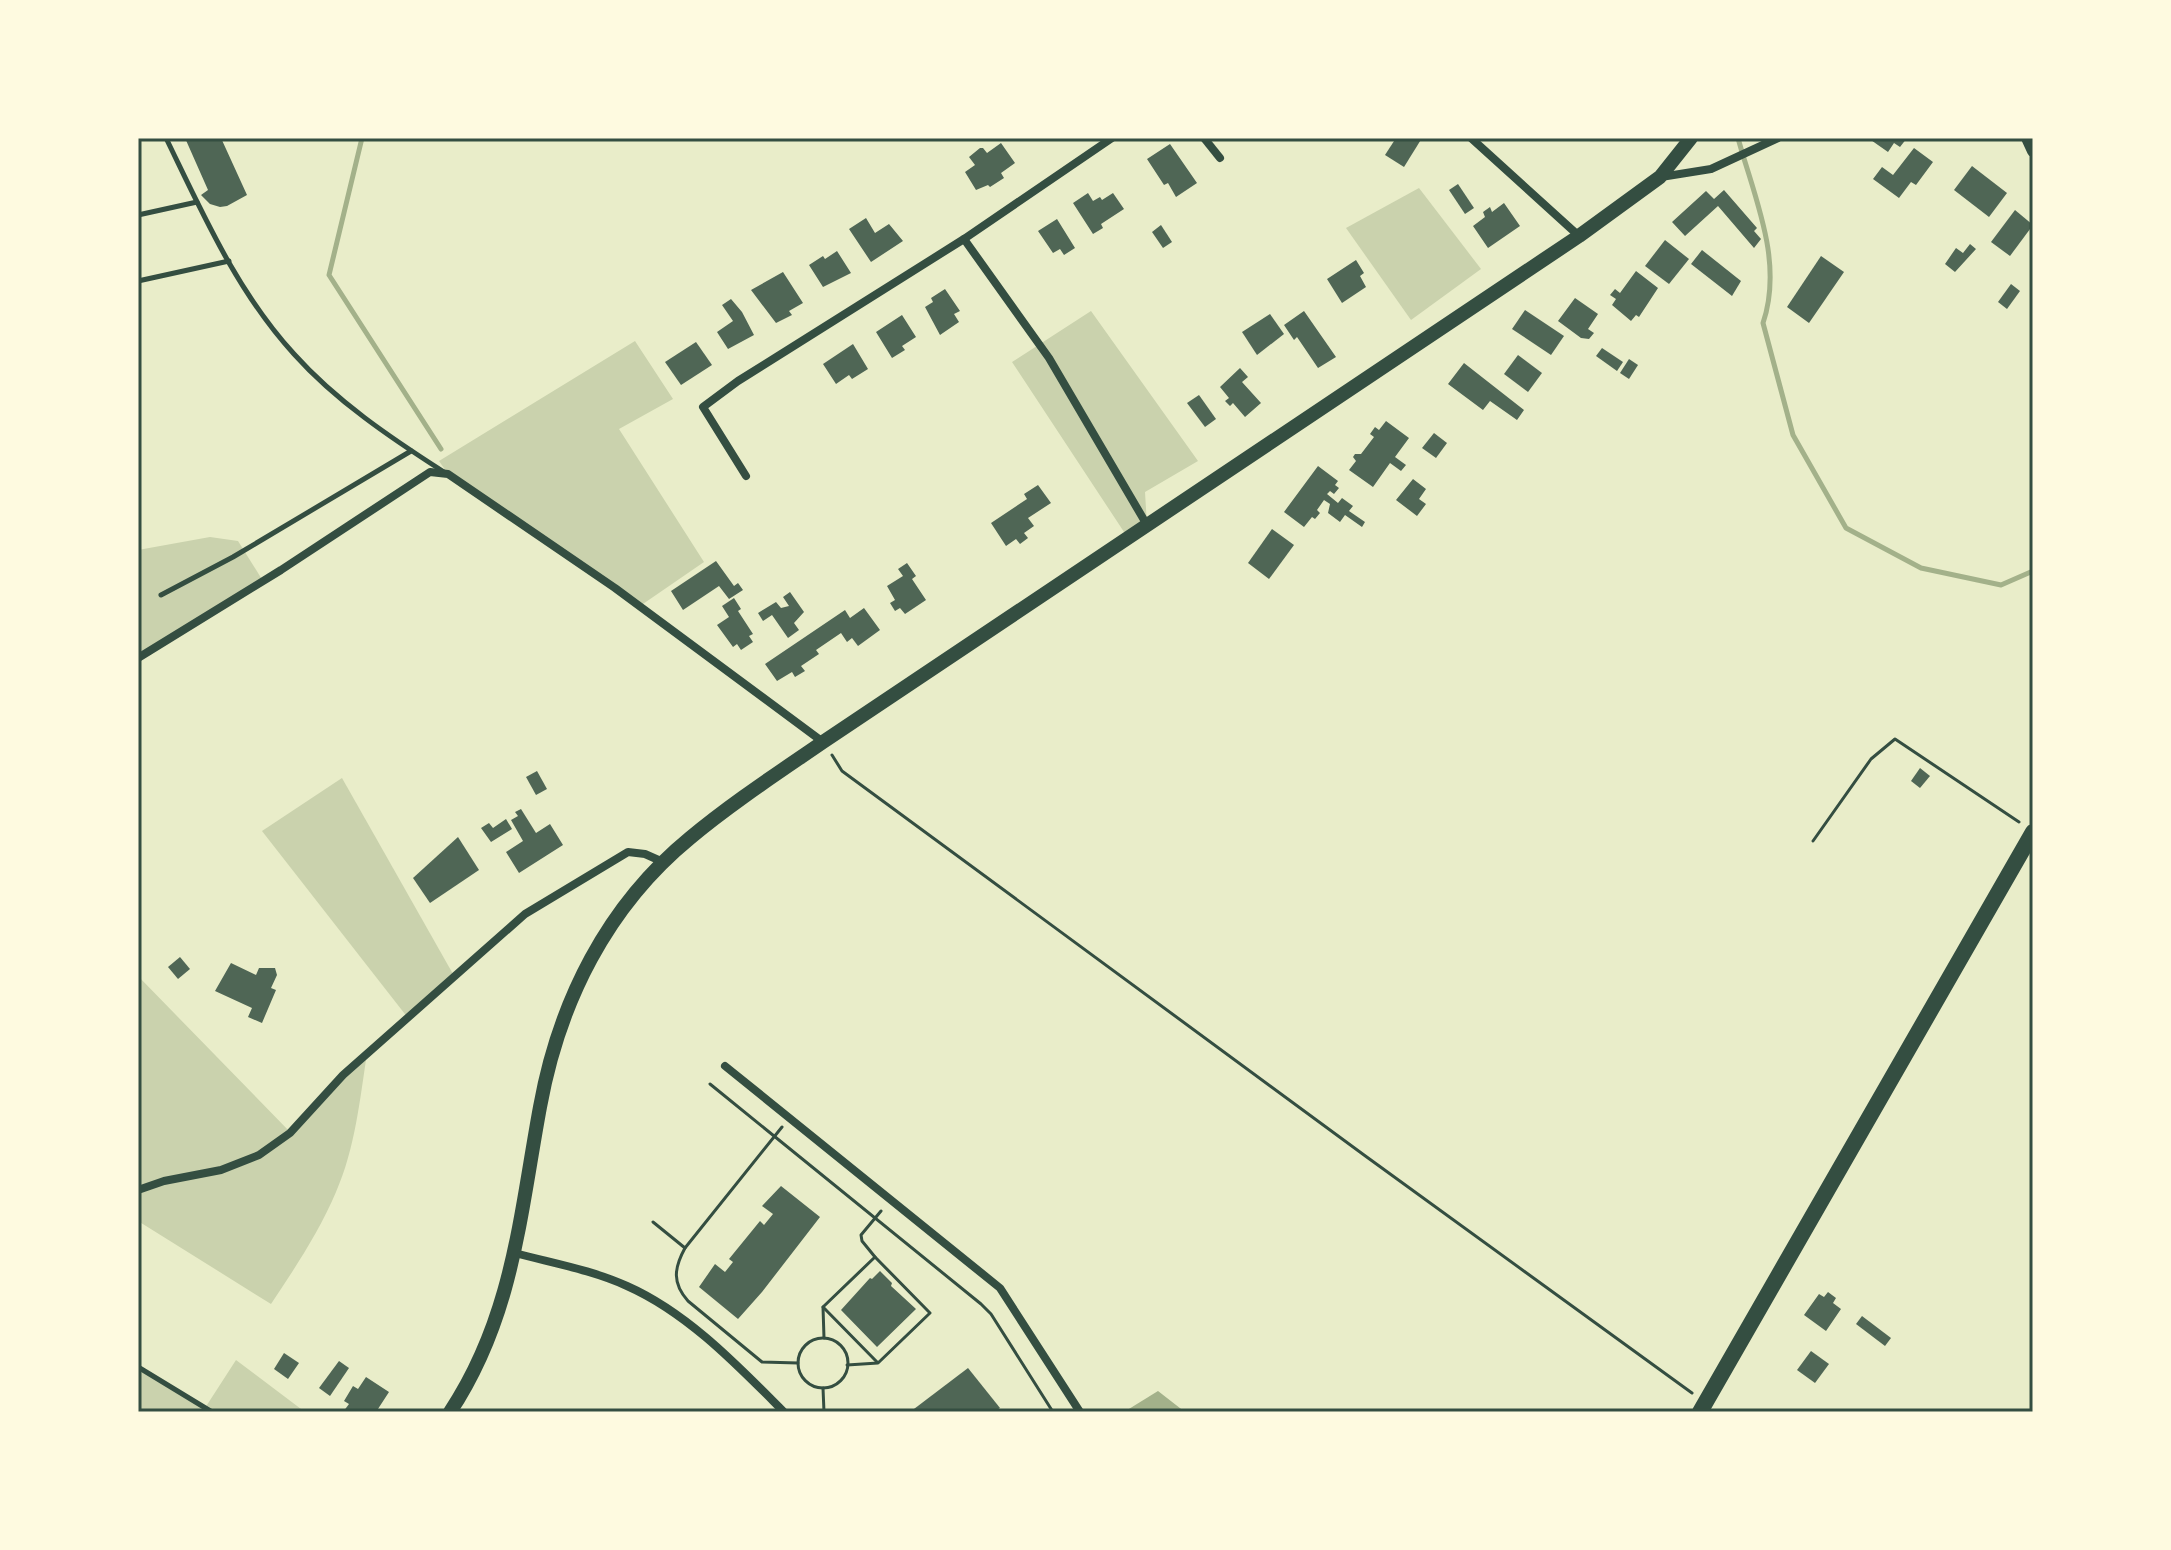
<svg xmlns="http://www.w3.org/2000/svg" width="2171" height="1550" font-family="Signika,sans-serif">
	<rect width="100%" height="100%" fill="#e9edc9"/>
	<g fill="#cad2ad">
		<polygon points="1419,188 1481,269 1411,320 1346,228"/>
		<polygon points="1091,311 1198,461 1145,492 1147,525 1128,538 1012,362"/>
		<polygon points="635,341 673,399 619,429 704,562 640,606 448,474 439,461"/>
		<polygon points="210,537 238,541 263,581 138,658 138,550"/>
		<polygon points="342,778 453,974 408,1018 262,831"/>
		<path d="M 138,976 L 290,1132 L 367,1053 C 360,1099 355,1149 336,1192 C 319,1232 295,1268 271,1304 L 138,1221 Z"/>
		<polygon points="236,1360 305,1412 138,1412 138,1367 205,1408"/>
	</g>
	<polygon fill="#a3b18a" points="1158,1391 1185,1412 1124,1412"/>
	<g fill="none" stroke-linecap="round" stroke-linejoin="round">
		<g stroke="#a3b18a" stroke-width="5">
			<polyline points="362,138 329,275 441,449"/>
			<path d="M 1738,138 C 1754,197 1784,261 1763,323 L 1793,435 L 1846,528 L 1921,568 L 2001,585 L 2033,571"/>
		</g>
	</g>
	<g fill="#4f6655">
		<polygon points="185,138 221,138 247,195 227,206 220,207 210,204 201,195 208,190"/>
		<polygon points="1396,138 1422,138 1404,167 1385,155"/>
		<polygon points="1868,138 1907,138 1900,147 1894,143 1888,152"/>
		<polygon points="1001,143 1015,163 1001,173 1004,178 990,187 988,185 976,190 965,172 975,165 969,157 980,148 983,148 987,153"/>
		<polygon points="1170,144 1197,183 1176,197 1168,183 1164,185 1147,159"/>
		<polygon points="1914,148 1933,162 1916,185 1911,182 1899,198 1873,179 1882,167 1893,175"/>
		<polygon points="1972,166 2007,193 1989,217 1954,190"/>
		<polygon points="1458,184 1474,208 1465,214 1449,190"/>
		<polygon points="1724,190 1757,228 1754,231 1761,239 1754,248 1718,206 1685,236 1672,222 1706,191 1714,199"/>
		<polygon points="1088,193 1093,201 1100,197 1102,200 1113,193 1124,209 1101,224 1103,228 1093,234 1073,203"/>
		<polygon points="1504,203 1520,226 1488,248 1473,226 1485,217 1483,212 1490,207 1492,212"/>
		<polygon points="2015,210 2033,225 2010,256 1991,242"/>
		<polygon points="866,218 875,233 889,224 903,241 871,262 849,229"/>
		<polygon points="1057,219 1075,248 1064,255 1060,249 1053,253 1038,231"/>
		<polygon points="1161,225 1172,242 1163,248 1152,232"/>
		<polygon points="1665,240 1689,259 1669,284 1645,266"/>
		<polygon points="1970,244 1976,249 1955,272 1945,264 1956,248 1963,253"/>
		<polygon points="1702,250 1741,281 1732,296 1691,264"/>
		<polygon points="837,251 851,273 823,287 809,265 823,256 825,259"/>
		<polygon points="1821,256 1844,272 1809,323 1787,307"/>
		<polygon points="1356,260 1364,273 1360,276 1366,287 1342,303 1327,279"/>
		<polygon points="1636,271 1658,288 1639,317 1636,315 1631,321 1612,305 1616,299 1610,295 1615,289 1620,293"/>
		<polygon points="783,272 803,303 789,311 792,315 776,323 751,290"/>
		<polygon points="2011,284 2020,291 2007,309 1998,302"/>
		<polygon points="945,289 960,311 954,314 959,322 940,335 925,307 933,302 931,298"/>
		<polygon points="1575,298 1598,314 1588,329 1594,333 1589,339 1581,338 1558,321"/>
		<polygon points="731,299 742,312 754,335 728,349 717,332 733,321 722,305"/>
		<polygon points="1525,310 1564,336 1551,355 1512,329"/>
		<polygon points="1304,311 1336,357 1318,368 1297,337 1294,340 1284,325"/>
		<polygon points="1270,314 1284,334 1257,355 1242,332"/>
		<polygon points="902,315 916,337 902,346 905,350 892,358 876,332"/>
		<polygon points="696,342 712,365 681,385 665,362"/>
		<polygon points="853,344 868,369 852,379 849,375 836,384 823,364"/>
		<polygon points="1602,348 1623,362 1617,371 1596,356"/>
		<polygon points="1518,355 1542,373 1528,392 1504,374"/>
		<polygon points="1629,359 1638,365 1629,379 1620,373"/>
		<polygon points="1464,363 1524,410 1517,420 1490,401 1483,410 1448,384"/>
		<polygon points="1240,368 1248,377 1242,382 1261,403 1245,417 1233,403 1230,406 1225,401 1229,398 1220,387"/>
		<polygon points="1199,395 1216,419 1205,427 1187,403"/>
		<polygon points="1386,421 1409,438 1395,457 1406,465 1401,471 1390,463 1373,487 1349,470 1356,461 1353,457 1355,454 1361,454 1374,437 1370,434 1375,427 1379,430"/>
		<polygon points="1434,433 1447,443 1436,458 1422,448"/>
		<polygon points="1318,466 1338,481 1335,485 1339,488 1334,494 1330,491 1327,494 1338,503 1342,498 1353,506 1349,511 1365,522 1362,527 1345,515 1340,522 1328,513 1330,504 1324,500 1317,510 1320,513 1315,519 1312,517 1304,527 1284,512"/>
		<polygon points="1413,479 1426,489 1419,499 1426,504 1417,516 1396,500"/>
		<polygon points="1038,485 1051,503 1028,518 1034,526 1024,533 1028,538 1020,544 1016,539 1006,546 991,523 1027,499 1024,494"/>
		<polygon points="1272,529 1294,545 1269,579 1248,563"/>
		<polygon points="716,561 734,586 738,583 743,590 729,599 719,586 683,610 671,591"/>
		<polygon points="907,563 916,576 912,579 926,600 905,614 900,608 895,611 890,603 895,600 887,586 903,576 898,569"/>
		<polygon points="790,592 804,612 794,623 799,630 788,638 772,615 763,621 758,613 776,602 781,608 789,606 783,597"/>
		<polygon points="734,598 741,609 738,611 753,634 749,636 753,642 741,650 737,644 733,647 717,625 729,617 722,606"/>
		<polygon points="864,608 880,630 858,646 852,638 847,642 841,633 816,650 819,654 801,666 805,671 795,677 792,672 777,681 765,664 845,610 850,618"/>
		<polygon points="1920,768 1930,776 1920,788 1911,781"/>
		<polygon points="537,771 547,789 536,795 526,777"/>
		<polygon points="521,809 536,833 550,824 563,845 519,873 506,852 523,841 511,820 518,816 515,812"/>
		<polygon points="506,819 512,829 491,842 481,828 489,823 493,828"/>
		<polygon points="458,837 479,870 430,903 413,878"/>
		<polygon points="180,957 190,969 178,979 168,967"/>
		<polygon points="231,963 256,975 259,968 275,968 277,975 271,988 276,990 262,1023 248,1017 252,1008 215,991"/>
		<polygon points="781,1186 820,1217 762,1292 738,1319 699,1287 715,1264 725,1272 733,1262 729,1259 760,1221 764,1225 773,1214 762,1206"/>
		<polygon points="880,1271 892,1283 891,1286 916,1309 877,1347 841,1310 870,1278 872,1279"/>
		<polygon points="1828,1292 1836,1298 1833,1303 1841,1309 1826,1331 1804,1315 1819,1294 1824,1297"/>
		<polygon points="1862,1316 1891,1338 1885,1346 1856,1324"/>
		<polygon points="1811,1351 1829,1364 1815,1383 1797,1370"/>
		<polygon points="284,1353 299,1363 288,1379 274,1369"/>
		<polygon points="339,1361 349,1368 330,1396 319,1388"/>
		<polygon points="968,1368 1000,1408 994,1412 910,1412"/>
		<polygon points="366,1377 389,1392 376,1412 343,1412 349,1404 344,1401 353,1386 358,1389"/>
	</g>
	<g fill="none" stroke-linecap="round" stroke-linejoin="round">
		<g stroke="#344e41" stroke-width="3">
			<polyline points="832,755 842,771 1364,1155 1692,1393"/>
			<polyline points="1813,841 1871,759 1895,739 2019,822"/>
			<polyline points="710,1084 981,1304 991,1314 1053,1412"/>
			<polyline points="653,1222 685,1248 782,1127"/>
			<path d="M 685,1248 C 674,1268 672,1283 688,1301 L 762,1362 L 798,1363"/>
			<polyline points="823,1307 877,1362"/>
			<polyline points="824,1338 823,1307 875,1257 862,1241 861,1235 881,1211"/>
			<circle cx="823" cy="1363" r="25"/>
			<polyline points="847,1365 878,1363 930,1313 875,1257"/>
			<polyline points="823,1388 824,1412"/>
		</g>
		<g stroke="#344e41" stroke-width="5">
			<path d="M 166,138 C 202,212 237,292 294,354 C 336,401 391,438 444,472"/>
			<polyline points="138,215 197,202"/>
			<polyline points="138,281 229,261"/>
			<polyline points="161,595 233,557 411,451"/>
			<polyline points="138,1367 212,1412"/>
		</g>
		<g stroke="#344e41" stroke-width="8">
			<polyline points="1204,138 1220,158"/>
			<polyline points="1471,138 1579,236"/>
			<polyline points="1661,177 1711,169 1778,138"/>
			<polyline points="964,239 1049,358 1147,525"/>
			<polyline points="746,476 703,407 738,381 964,239 1112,138"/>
			<polyline points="138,658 281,570 430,472 448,474 615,588 823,742"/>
			<polyline points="725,1066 1000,1288 1080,1412"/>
			<polyline points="138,1190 164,1181 221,1170 259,1155 290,1133 343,1075 525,914 628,852 645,854 663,862"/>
			<path d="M 515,1253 C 552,1263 592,1270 627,1286 C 688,1313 738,1366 784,1412"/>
		</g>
		<polyline stroke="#344e41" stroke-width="12" points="2027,138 2033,151"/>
		<path stroke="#344e41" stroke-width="14" d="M 450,1412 C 513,1317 520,1215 540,1107 C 559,1002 607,906 690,838 C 732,803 778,773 823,742 L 1579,236 L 1660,177 L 1691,138"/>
		<polyline stroke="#344e41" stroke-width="16" points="1700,1412 2033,832"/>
	</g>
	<rect width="2171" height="1550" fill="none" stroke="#fefae0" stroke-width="280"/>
	<rect x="140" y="140" width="1891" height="1270" fill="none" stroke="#344e41" stroke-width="3"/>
</svg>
